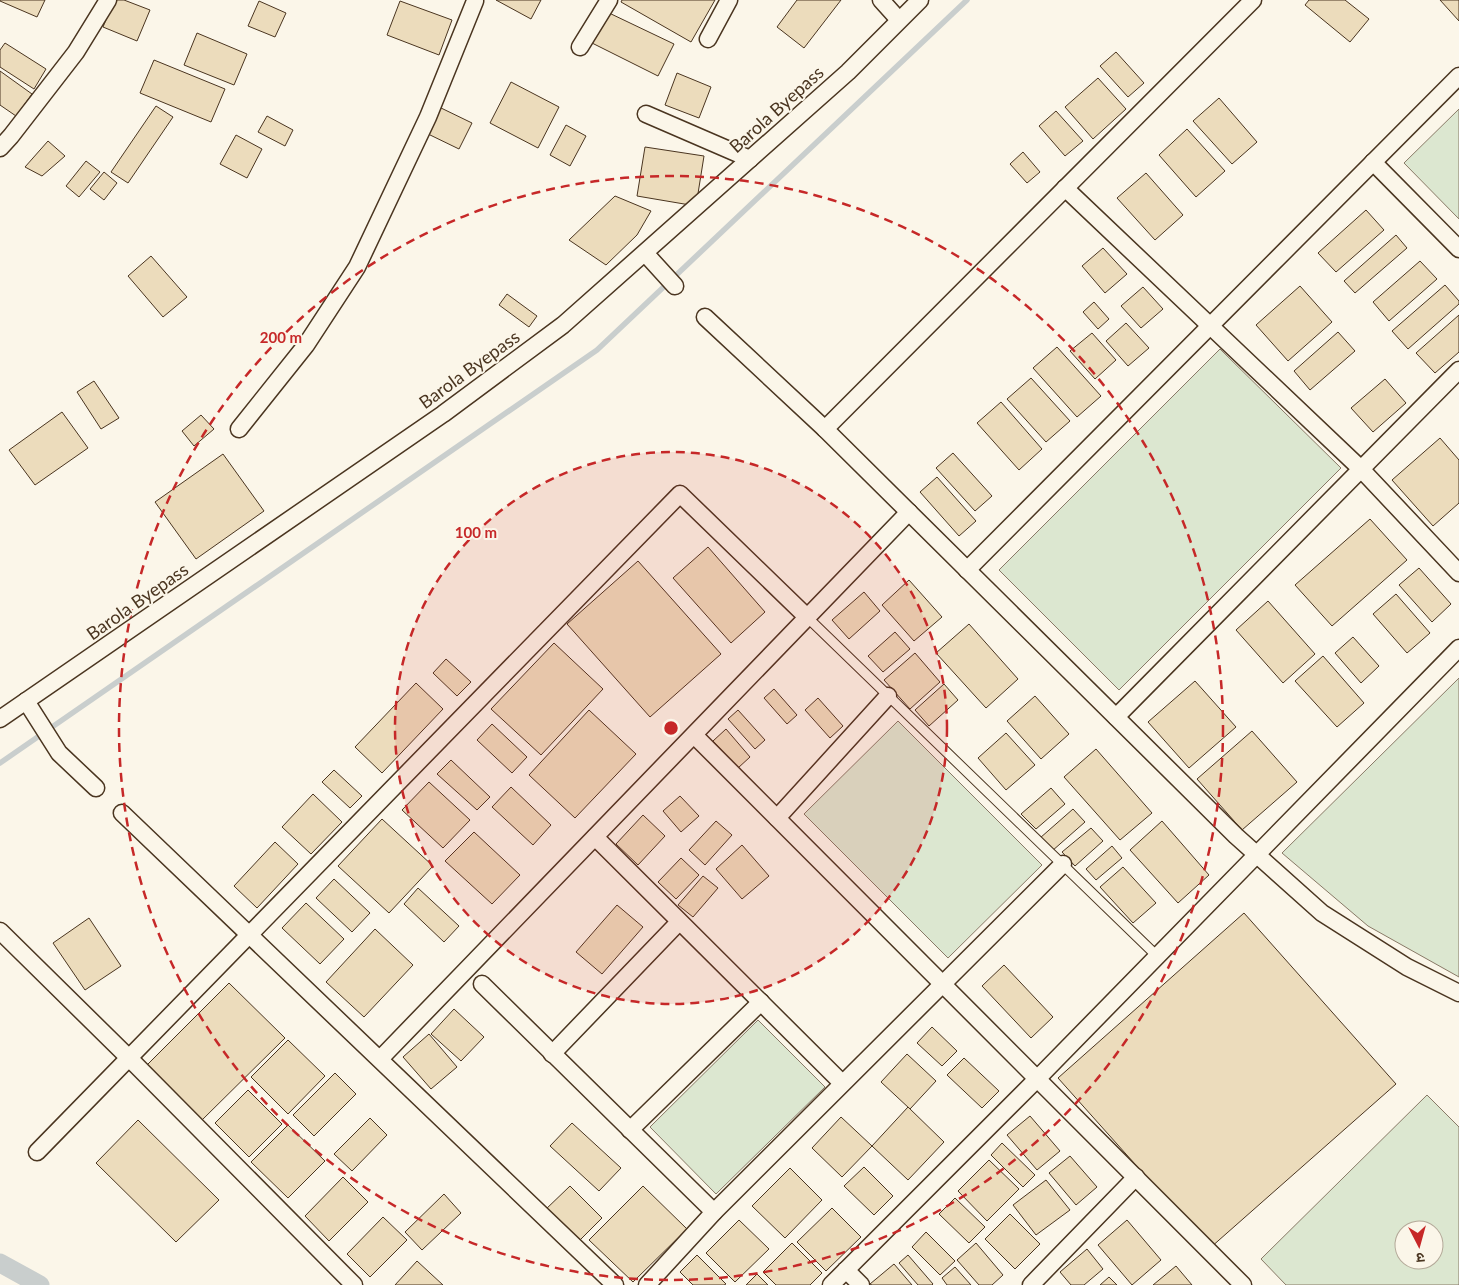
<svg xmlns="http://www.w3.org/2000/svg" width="1459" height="1285" font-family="Lato,'Noto Sans Devanagari',sans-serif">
	<rect width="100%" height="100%" fill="#fbf6e9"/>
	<g fill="#dce7d0" stroke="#887966" fill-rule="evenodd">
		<polygon points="1459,109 1459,219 1404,163"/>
		<polygon points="1220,349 1341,468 1119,690 999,570"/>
		<polygon points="1459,678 1459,977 1368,926 1282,853"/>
		<polygon points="898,721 1042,865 948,958 804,814"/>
		<polygon points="758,1020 825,1087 716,1194 650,1127"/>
		<path d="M 1427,1095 L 1459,1127 L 1459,1285 L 1286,1285 L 1261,1259 ZM 1404,1230 L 1434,1230 L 1434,1260 L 1404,1260 Z"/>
	</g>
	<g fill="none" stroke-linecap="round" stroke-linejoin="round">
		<polyline stroke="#c9cecd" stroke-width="5.5" points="0,763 597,350 967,0"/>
		<polyline stroke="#c9cecd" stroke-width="19" points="0,1263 40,1285"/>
	</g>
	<g fill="#ecdcbc" stroke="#4a3520">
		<polygon points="0,0 45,0 37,17 0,1"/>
		<polygon points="114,0 124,0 150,10 137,41 103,27"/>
		<polygon points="496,0 541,0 531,19"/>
		<polygon points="622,0 715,0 691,42 621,2"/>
		<polygon points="797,0 841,0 804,48 777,27"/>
		<polygon points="1309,0 1345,0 1369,19 1350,42 1305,5"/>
		<polygon points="1440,0 1459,0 1459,21"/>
		<polygon points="259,1 286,13 275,37 248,26"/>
		<polygon points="400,1 452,20 439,55 387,35"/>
		<polygon points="607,12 674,44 658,76 592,43"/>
		<polygon points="197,33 247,54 234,85 184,65"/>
		<polygon points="5,43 46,69 34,89 0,67 0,50"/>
		<polygon points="1116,52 1144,83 1128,97 1100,66"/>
		<polygon points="154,60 225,89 211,122 140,93"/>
		<polygon points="0,71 32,94 16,116 0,105"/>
		<polygon points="677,73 711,87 699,118 665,105"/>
		<polygon points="1098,78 1126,109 1093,139 1065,107"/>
		<polygon points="511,82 559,107 538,148 490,123"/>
		<polygon points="1219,98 1257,142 1232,164 1193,121"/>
		<polygon points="156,106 173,117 128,183 111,172"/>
		<polygon points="439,107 472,123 459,149 426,133"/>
		<polygon points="1056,111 1083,141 1065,156 1039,126"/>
		<polygon points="267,116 293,130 285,146 258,132"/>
		<polygon points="566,125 586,136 570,166 550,155"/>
		<polygon points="1187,129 1225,171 1196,197 1159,155"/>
		<polygon points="236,135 262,149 247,178 220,164"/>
		<polygon points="48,141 65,156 42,176 25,167"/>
		<polygon points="645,147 704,156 696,206 637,196"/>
		<polygon points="1023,152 1040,172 1027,183 1010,164"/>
		<polygon points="86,161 100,172 79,197 66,186"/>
		<polygon points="104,172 117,183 104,200 90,189"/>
		<polygon points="1146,173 1183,215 1155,240 1117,198"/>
		<polygon points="615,196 651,211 637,235 606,265 569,240"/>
		<polygon points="1366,210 1384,230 1336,272 1318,253"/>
		<polygon points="1396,235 1407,248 1355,293 1344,281"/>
		<polygon points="1103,248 1127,274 1105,293 1082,266"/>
		<polygon points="151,256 187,297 163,317 128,276"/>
		<polygon points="1420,261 1437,279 1389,321 1373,302"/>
		<polygon points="1445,285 1459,301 1459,304 1408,349 1392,331"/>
		<polygon points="1300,286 1332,322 1288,361 1256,325"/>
		<polygon points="1143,287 1163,309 1141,328 1121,306"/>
		<polygon points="507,294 537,316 529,327 499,305"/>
		<polygon points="1094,302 1109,319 1098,329 1083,312"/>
		<polygon points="1459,315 1459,352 1435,373 1416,353"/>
		<polygon points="1126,323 1149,348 1128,366 1106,341"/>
		<polygon points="1338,332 1355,351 1310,390 1294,371"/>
		<polygon points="1092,333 1116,360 1095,379 1070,351"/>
		<polygon points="1057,347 1101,396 1077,417 1033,368"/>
		<polygon points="1031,378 1070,421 1046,442 1007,399"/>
		<polygon points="1385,379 1406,403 1373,432 1351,408"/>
		<polygon points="94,381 119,418 101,429 77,392"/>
		<polygon points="1001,402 1042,449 1019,470 977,423"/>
		<polygon points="62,412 88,448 35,485 9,450"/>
		<polygon points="201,415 214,429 194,446 182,431"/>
		<polygon points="1440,438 1459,460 1459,503 1433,526 1392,480"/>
		<polygon points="953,453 992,496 975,511 936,468"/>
		<polygon points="223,454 264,511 196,559 155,502"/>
		<polygon points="937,477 976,521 959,536 920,492"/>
		<polygon points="1370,519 1407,560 1332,626 1295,585"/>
		<polygon points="708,547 765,612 731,643 673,578"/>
		<polygon points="638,561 721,654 650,717 567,624"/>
		<polygon points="1419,568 1451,604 1432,622 1399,585"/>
		<polygon points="909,580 942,617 914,641 882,605"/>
		<polygon points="864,592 880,611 849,639 832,620"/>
		<polygon points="1396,594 1430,633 1407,653 1373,614"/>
		<polygon points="1268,601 1315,654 1283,683 1236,630"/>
		<polygon points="969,624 1018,679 986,708 936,653"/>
		<polygon points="895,632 910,649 883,672 868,656"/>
		<polygon points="1353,637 1379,666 1361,683 1335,653"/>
		<polygon points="554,643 603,689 541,755 491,709"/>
		<polygon points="915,653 940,682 910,709 884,680"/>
		<polygon points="1323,656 1364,703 1337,727 1295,681"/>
		<polygon points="446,659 471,682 457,696 433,673"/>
		<polygon points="1195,681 1236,727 1189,768 1148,722"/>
		<polygon points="416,683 443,709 382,773 355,747"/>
		<polygon points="944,684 958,700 929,726 915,710"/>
		<polygon points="774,689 797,715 787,724 764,698"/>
		<polygon points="1035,696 1069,734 1041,759 1007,721"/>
		<polygon points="818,698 843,726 830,738 805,710"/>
		<polygon points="589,710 636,754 575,818 529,775"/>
		<polygon points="738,710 765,740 755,749 728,719"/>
		<polygon points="492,724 527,757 512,773 477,740"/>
		<polygon points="726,729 750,757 738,768 713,741"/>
		<polygon points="1252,731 1297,782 1242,830 1197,779"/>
		<polygon points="1006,733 1035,765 1006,790 978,758"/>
		<polygon points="1096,749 1152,813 1120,840 1064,777"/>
		<polygon points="451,760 490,797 477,810 437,774"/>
		<polygon points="334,770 362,796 350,808 322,782"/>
		<polygon points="429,782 470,820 443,848 402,810"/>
		<polygon points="511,787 551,825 533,845 492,807"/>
		<polygon points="1051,788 1065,804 1036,829 1021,814"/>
		<polygon points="313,794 342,822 311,854 282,827"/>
		<polygon points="680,796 699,816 681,832 663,811"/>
		<polygon points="1073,809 1085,822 1052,851 1040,838"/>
		<polygon points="643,815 665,836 638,865 616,844"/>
		<polygon points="382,819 433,866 389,913 338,866"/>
		<polygon points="716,821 732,835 705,865 689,850"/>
		<polygon points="1162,821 1209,875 1178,903 1130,850"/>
		<polygon points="1091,828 1103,841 1075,866 1062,852"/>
		<polygon points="474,832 520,875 492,904 445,861"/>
		<polygon points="275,842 298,864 257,908 234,886"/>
		<polygon points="742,845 769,876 742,899 716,869"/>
		<polygon points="1112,846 1122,858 1096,880 1086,869"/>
		<polygon points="681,858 699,875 676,899 658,882"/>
		<polygon points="1123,867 1156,903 1133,923 1100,887"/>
		<polygon points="703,876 718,888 693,917 678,905"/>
		<polygon points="334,879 370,913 352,932 316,898"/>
		<polygon points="418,888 459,926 444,942 404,904"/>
		<polygon points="306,903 344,939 320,964 282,928"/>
		<polygon points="617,905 643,927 602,974 576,952"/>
		<polygon points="1244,913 1396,1084 1210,1248 1058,1078"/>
		<polygon points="89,918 121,966 85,990 53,943"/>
		<polygon points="375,929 413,965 364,1017 326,982"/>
		<polygon points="1004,965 1053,1017 1031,1038 982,986"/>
		<polygon points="229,983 285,1038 200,1122 145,1067"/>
		<polygon points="454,1009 484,1037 461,1061 431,1034"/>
		<polygon points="932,1027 957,1051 942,1066 917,1043"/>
		<polygon points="429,1034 457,1067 431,1089 403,1057"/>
		<polygon points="288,1040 325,1076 288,1114 251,1077"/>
		<polygon points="907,1054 936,1081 910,1109 881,1082"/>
		<polygon points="964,1058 999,1091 982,1108 947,1075"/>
		<polygon points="335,1073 356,1094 314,1136 293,1115"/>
		<polygon points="248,1090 282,1124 249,1157 215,1123"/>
		<polygon points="908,1107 944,1142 908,1180 872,1146"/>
		<polygon points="1030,1116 1060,1151 1037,1170 1007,1135"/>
		<polygon points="841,1117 872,1146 842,1177 812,1148"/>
		<polygon points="370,1118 387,1135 352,1171 334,1154"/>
		<polygon points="138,1120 219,1200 176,1242 96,1163"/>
		<polygon points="572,1123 621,1168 599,1191 550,1146"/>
		<polygon points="288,1125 325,1161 288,1198 251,1162"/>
		<polygon points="1002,1143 1035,1175 1023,1187 991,1155"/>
		<polygon points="1070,1156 1097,1187 1076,1205 1049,1173"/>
		<polygon points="989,1160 1019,1189 987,1221 958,1191"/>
		<polygon points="864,1167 893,1196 874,1215 844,1186"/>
		<polygon points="790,1168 822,1200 785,1238 752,1206"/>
		<polygon points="343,1177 368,1202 329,1241 305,1216"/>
		<polygon points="1046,1180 1070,1210 1036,1235 1013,1205"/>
		<polygon points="570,1186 602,1218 577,1243 544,1211"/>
		<polygon points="643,1186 687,1229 633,1282 589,1240"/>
		<polygon points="444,1194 461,1213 422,1250 405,1232"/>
		<polygon points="955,1198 985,1227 969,1243 939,1214"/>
		<polygon points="832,1208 861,1237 826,1271 797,1242"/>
		<polygon points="1010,1214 1040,1244 1015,1269 985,1239"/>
		<polygon points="383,1217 407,1240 370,1277 347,1254"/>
		<polygon points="739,1220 769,1249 735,1282 706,1253"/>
		<polygon points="1127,1220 1161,1260 1132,1285 1098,1245"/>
		<polygon points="926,1232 955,1261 940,1275 912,1247"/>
		<polygon points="792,1243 822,1273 810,1285 776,1285 763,1272"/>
		<polygon points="976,1243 1003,1275 992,1285 979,1285 957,1260"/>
		<polygon points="1087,1249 1103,1269 1084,1285 1071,1285 1060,1272"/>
		<polygon points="697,1255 726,1284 724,1285 693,1285 680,1272"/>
		<polygon points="908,1255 933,1284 932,1285 918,1285 899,1263"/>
		<polygon points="417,1261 443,1285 395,1285"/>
		<polygon points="894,1264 912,1285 872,1285 870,1284"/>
		<polygon points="1176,1266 1192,1285 1153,1285"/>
		<polygon points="955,1267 971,1285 947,1285 942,1278"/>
		<polygon points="757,1274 768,1285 746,1285"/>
		<polygon points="1109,1277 1117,1285 1100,1285"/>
	</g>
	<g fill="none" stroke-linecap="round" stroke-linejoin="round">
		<defs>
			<polyline id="service" points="808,618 1157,956"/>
			<g id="minor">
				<polyline points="881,0 899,20"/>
				<polyline points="708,39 729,0"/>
				<polyline points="580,47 609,0"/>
				<polyline points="646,114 750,159"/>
				<polyline points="0,148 11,136 76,52 108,0"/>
				<polyline points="1373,162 1459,249"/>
				<polyline points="1065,188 1361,469 1459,573"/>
				<polyline points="645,253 675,286"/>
				<polyline points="705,317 825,429 1236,836 1322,913 1407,967 1459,993"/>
				<polyline points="239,429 306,345 357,267 428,117 475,1"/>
				<polyline points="825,429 1253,0"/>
				<polyline points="967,570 1459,76"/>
				<polyline points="26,701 59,753 96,788"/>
				<polyline points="1116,717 1459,370"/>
				<polyline points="0,719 443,414 563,325 848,72 920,0"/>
				<polyline points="694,735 1243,1285"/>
				<polyline points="122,813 615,1285"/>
				<polyline points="777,818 888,696"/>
				<polyline points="595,837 842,1083"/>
				<polyline points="0,931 129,1058 354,1285"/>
				<polyline points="482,984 714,1212"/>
				<polyline points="552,1054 679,922"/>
				<polyline points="380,1059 909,512"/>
				<polyline points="630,1130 761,1002"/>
				<polyline points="37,1152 680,494 808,618"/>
				<polyline points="846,1270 861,1285"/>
				<polyline points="647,1285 714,1212 1063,864"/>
				<polyline points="831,1285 1037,1079 1459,648"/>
				<polyline points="1031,1285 1136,1177"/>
			</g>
		</defs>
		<use href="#service" stroke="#4a3520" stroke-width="11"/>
		<use href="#minor" stroke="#4a3520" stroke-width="19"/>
		<use href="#service" stroke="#fbf6e9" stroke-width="9"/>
		<use href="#minor" stroke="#fbf6e9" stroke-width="16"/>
	</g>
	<circle cx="671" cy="728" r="276" fill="#c62828" fill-opacity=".12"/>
	<g fill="none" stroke="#c62828" stroke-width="2.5" stroke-dasharray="9 6">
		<circle cx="671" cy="728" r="276"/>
		<circle cx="671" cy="728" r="552"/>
	</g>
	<g text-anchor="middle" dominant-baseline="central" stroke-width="4" stroke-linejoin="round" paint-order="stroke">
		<g font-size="18" fill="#4a3520" stroke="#fbf6e9">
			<text transform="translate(776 109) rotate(-42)">Barola Byepass</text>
			<text transform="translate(469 369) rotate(-36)">Barola Byepass</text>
			<text transform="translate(137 601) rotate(-35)">Barola Byepass</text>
		</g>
	</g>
	<circle cx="671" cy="728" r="8" fill="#c62828" stroke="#fbf6e9" stroke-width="2.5"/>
	<g font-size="15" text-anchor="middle" font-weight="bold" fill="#c62828" stroke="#fbf6e9" stroke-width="4" stroke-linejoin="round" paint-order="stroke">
		<text x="281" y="343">200 m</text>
		<text x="476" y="538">100 m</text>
	</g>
	<g transform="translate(1419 1245) rotate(174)"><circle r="24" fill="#fbf6e9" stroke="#b4a999"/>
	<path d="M0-4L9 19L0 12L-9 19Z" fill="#c62828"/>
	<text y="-8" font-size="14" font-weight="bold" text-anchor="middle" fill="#4a3520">उ</text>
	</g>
</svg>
